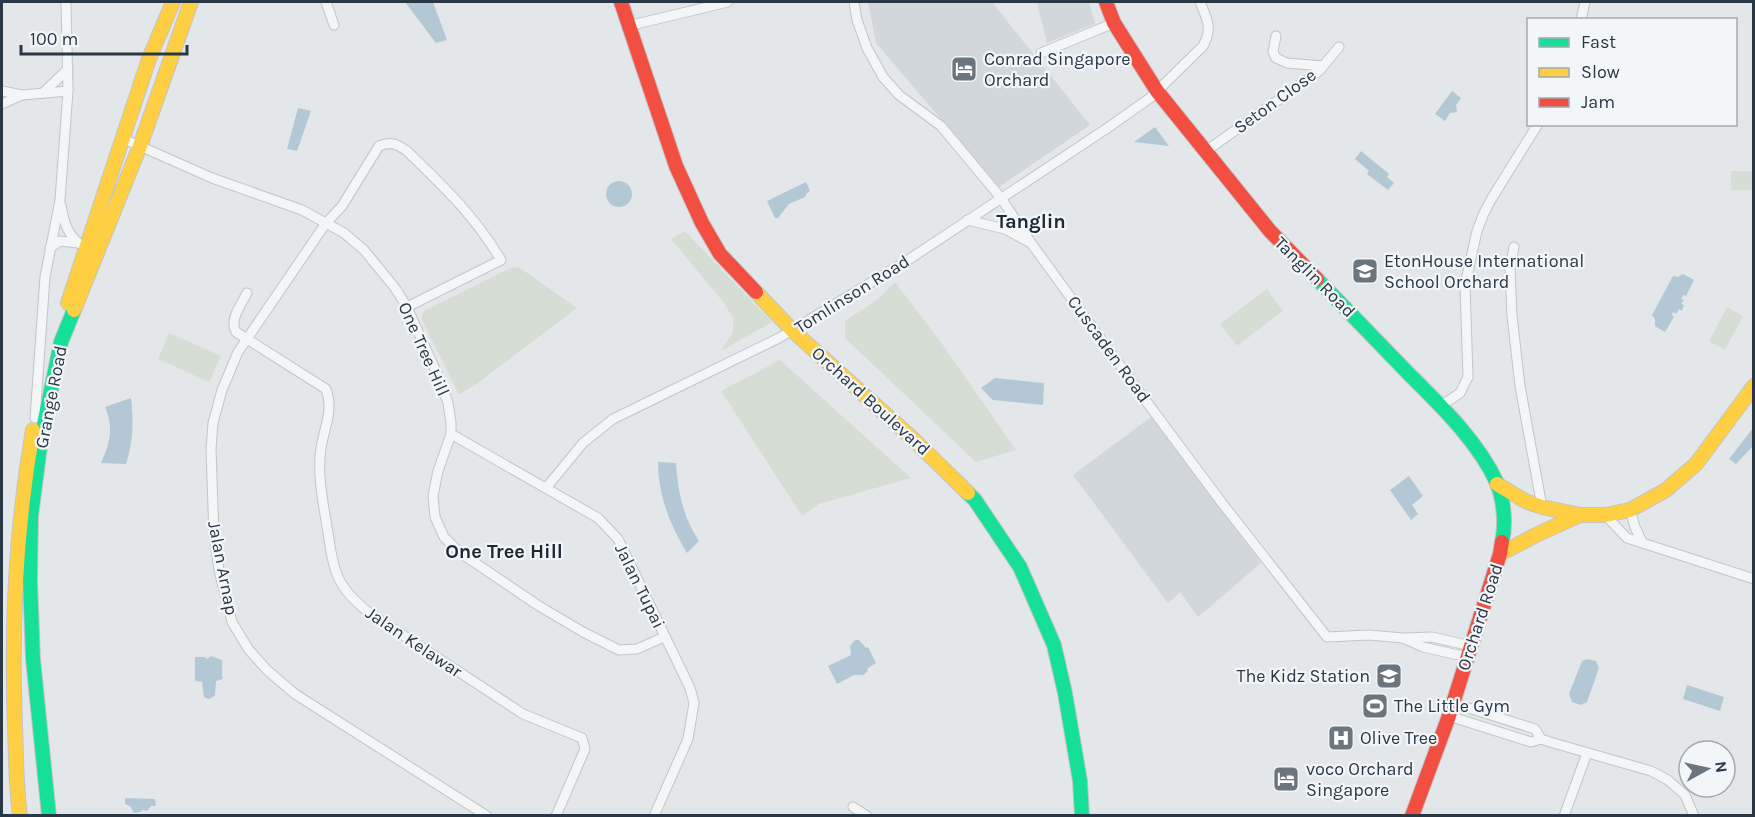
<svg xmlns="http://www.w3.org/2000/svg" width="1755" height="817" font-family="Karla,sans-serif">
	<rect width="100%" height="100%" fill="#e4e7e9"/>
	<g fill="#d2d7dc">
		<polygon points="868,2 992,2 1090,125 999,187 876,43"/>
		<polygon points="1037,2 1089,2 1095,24 1047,43"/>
		<polygon points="1151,417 1261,563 1198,617 1180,592 1168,603 1073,475"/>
	</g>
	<g fill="#d6ddd4">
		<rect x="1731" y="171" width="22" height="19"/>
		<polygon points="685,231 772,322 721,351 733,332 733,318 724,303 671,239"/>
		<polygon points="513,267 520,268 577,308 478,383 459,395 421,318 424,311"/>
		<polygon points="895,282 940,341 1016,450 976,462 845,338 845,321 877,300"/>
		<polygon points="1267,289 1283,311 1237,346 1220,324"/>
		<polygon points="1727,307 1743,316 1725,350 1709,341"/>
		<polygon points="169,333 221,356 209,382 158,359"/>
		<polygon points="780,360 911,478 819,504 802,516 721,391"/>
	</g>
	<g fill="#b2c8d5">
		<polygon points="405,2 433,2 447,40 436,43"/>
		<polygon points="1452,91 1461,98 1456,105 1457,112 1450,113 1445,121 1435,114"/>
		<polygon points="298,108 311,111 297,151 287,149"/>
		<polygon points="1155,127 1169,146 1134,142"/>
		<polygon points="1361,151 1389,174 1387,177 1394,183 1388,190 1367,174 1369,171 1355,159"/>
		<circle cx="619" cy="194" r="13"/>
		<polygon points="806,182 810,191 807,193 805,197 789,204 778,218 775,218 767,201"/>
		<polygon points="1683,274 1694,280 1686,296 1683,295 1681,299 1684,300 1681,304 1684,305 1682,311 1679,309 1676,314 1673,312 1672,315 1674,317 1665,332 1655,326 1655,319 1652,315 1673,276 1678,277"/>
		<polygon points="995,378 1044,383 1043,405 993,400 981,388"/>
		<path d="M 131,398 C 134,421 133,442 126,464 L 101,463 C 110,443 114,428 105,407 Z"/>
		<polygon points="1753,428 1753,446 1736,464 1729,459"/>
		<path d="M 658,462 L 676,463 C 678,492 683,517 699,541 L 687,553 C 670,526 658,494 658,462 Z"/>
		<polygon points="1409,476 1423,496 1412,505 1418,514 1411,520 1390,490"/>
		<polygon points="855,640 859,640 866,648 868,647 876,663 868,668 867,672 863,675 854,675 837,684 828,666 851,655 850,646"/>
		<path d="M 211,656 L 222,660 C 223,667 221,673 223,679 L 216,681 L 215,695 C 211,699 209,700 204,697 L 202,682 L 196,681 L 195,679 L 195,657 L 205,657 L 207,659 Z"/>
		<polygon points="1588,659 1596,661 1599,668 1587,702 1581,705 1572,702 1569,694 1582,661"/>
		<polygon points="1687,685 1724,697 1720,711 1683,699"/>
		<polygon points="125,798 155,799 156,806 151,806 147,811 142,810 140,812 134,813 130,806 125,804"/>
	</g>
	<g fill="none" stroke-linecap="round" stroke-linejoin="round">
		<defs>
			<g id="street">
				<polyline points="326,2 334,25"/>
				<polyline points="854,2 857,20 867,48 883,77 899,95 941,126 1001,198 1031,243 1146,401 1222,503 1327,637 1369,635 1403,638 1432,637 1471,646"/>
				<polyline points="1581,20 1585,2"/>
				<polyline points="628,26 728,2"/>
				<polyline points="1276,36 1273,52 1276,58 1287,63 1323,66"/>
				<polyline points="1041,53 1114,23"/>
				<polyline points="2,91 22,95"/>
				<polyline points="43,93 68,69"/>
				<polyline points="2,104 22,95 68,91"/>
				<polyline points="124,139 212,178 302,210 344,233 364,250 395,288 407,307 439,378 448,403 451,423 451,434 438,471 433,496 435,517 444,537 459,552 539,606 583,632 619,650 637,649 664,637"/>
				<polyline points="1206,151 1319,71 1339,47"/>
				<path d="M 61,205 C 64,223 68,238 85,247"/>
				<polyline points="967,220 1005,229 1029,242"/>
				<polyline points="1514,247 1510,269 1512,316 1520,386 1542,507"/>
				<polyline points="50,248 60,241 78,243"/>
				<path d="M 247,293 C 241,305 229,320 236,332 L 326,389 C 334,410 324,428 321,448 C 317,475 323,501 327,527 C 330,543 331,562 338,577 C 345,592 356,602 368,612 L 523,714 L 582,738 L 585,749 L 556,816"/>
				<path d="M 407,307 L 501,260 C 474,215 444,187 407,151 C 396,144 392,141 379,146 L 342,206 L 326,223 L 238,352 L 222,390 L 213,423 L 211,449 L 214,536 L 219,570 L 232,622 L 249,650 L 267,670 L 295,694 L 487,816"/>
				<polyline points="1441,406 1460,393 1468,377 1465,285 1477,231 1484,213 1492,198 1538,124"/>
				<polyline points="35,418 45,277 60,200 68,91 66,2"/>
				<polyline points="451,434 598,518 618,539 690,688 694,703 688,739 654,816"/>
				<path d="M 546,488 L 583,443 L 613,419 L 779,338 L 905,262 L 1106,129 L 1150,98 L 1203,46 C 1213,28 1207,19 1200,2"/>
				<polyline points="1630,510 1635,527 1642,542"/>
				<polyline points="1605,515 1627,538 1754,579"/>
				<polyline points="1405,639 1423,647 1467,657"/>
				<polyline points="1453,703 1535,729 1541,739 1550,742 1651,771 1668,780 1685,795 1694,816"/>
				<polyline points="1449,716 1531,742 1541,739"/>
				<polyline points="853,807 867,816"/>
				<polyline points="1564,816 1587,753"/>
			</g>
			<g id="fast">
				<path d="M 1317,279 C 1347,310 1377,341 1407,372 C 1439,404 1478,441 1497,483 C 1504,501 1506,524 1502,542"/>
				<polyline points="968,493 975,500 1020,567 1054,645 1065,693 1080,781 1082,816"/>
				<polyline points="49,816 33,659 30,580 31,516 41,439 61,342 74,310"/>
			</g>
			<g id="slow">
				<polyline points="756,292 792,330 914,440 968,493"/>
				<polyline points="68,303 149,59 173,2"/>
				<polyline points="74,310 140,146 191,2"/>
				<polyline points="1497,484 1525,501 1542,507 1580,515 1605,515 1630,510 1666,490 1696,464 1754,386"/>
				<polyline points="1500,554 1538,534 1580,515"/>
				<path d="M 20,816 C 16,786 16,755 15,725 C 11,626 16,528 33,430"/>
			</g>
			<g id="jam">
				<polyline points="621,2 676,166 702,223 720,254 756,292"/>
				<polyline points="1106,2 1114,23 1157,91 1270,231 1317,279"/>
				<polyline points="1412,816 1449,716 1500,554 1502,542"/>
			</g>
		</defs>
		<use href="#street" stroke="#c2c5c7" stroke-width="11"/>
		<use href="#fast" stroke="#c2c5c7" stroke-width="16"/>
		<use href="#slow" stroke="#c2c5c7" stroke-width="16"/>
		<use href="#jam" stroke="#c2c5c7" stroke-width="16"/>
		<use href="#street" stroke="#f3f5f6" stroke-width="9"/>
		<use href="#fast" stroke="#16e098" stroke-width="14"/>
		<use href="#slow" stroke="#ffcf43" stroke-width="14"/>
		<use href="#jam" stroke="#f24e42" stroke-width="14"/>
	</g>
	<defs>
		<symbol id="hotel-square" viewBox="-11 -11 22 22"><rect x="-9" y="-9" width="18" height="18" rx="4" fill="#6b757e" stroke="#f2f6f8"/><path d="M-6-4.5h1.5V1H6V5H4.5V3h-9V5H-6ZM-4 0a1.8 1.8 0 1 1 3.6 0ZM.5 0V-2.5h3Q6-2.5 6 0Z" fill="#fff"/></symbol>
		<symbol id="school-square" viewBox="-11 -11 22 22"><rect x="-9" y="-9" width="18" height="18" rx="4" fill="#6b757e" stroke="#f2f6f8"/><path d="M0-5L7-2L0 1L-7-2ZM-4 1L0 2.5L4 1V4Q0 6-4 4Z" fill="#fff"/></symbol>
		<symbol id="stadium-square" viewBox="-11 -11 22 22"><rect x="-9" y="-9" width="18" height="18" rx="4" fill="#6b757e" stroke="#f2f6f8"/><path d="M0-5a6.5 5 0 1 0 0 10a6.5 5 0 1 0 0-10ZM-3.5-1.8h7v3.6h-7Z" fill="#fff"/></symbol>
		<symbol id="hospital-square" viewBox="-11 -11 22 22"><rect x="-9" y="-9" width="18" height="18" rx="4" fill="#6b757e" stroke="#f2f6f8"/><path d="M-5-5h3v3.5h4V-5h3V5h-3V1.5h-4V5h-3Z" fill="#fff"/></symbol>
	</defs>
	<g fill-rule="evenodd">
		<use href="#hotel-square" x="949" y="54" width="30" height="30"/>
		<use href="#school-square" x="1350" y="256" width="30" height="30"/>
		<use href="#school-square" x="1374" y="661" width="30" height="30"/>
		<use href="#stadium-square" x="1360" y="691" width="30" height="30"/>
		<use href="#hospital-square" x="1326" y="723" width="30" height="30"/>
		<use href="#hotel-square" x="1271" y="764" width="30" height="30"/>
	</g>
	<g text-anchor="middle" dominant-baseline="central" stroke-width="4.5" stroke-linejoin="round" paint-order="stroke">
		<g font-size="18" fill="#2a3744" stroke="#f2f6f8" text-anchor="start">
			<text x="984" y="59">Conrad Singapore<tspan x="984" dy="21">Orchard</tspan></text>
			<text x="1384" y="261">EtonHouse International<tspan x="1384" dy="21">School Orchard</tspan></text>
			<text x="1370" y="676" text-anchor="end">The Kidz Station</text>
			<text x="1394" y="706">The Little Gym</text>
			<text x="1360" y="738">Olive Tree</text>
			<text x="1306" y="769">voco Orchard<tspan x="1306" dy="21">Singapore</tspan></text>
		</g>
		<g font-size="18" fill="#2a3744" stroke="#f2f6f8">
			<text transform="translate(1275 101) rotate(-36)">Seton Close</text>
			<text transform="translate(1315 277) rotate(45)">Tanglin Road</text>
			<text transform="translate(852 294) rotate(-32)">Tomlinson Road</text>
			<text transform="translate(424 349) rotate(66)">One Tree Hill</text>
			<text transform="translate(1109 349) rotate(54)">Cuscaden Road</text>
			<text transform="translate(51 397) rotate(-79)">Grange Road</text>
			<text transform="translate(871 401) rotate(42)">Orchard Boulevard</text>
			<text transform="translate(223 568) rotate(79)">Jalan Arnap</text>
			<text transform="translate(640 586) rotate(64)">Jalan Tupai</text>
			<text transform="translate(1480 617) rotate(-72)">Orchard Road</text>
			<text transform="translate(414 642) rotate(34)">Jalan Kelawar</text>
		</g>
		<g font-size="20" font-weight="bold" fill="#1c2834" stroke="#f2f6f8">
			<text x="1031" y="221">Tanglin</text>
			<text x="504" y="551">One Tree Hill</text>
		</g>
	</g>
	<rect width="1755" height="817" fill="none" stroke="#2a3744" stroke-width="6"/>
	<rect x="1527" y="18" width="210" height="108" fill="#f2f6f8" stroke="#a2aab0" stroke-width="1.5"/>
	<rect x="1539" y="38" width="30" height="9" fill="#16e098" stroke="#a2aab0" stroke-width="1.5"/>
	<text x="1581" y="48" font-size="18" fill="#2a3744">Fast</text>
	<rect x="1539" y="68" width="30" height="9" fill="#ffcf43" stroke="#a2aab0" stroke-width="1.5"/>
	<text x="1581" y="78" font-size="18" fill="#2a3744">Slow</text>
	<rect x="1539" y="98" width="30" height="9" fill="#f24e42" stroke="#a2aab0" stroke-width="1.5"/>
	<text x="1581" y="108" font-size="18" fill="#2a3744">Jam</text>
	<g transform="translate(1707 769) rotate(82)"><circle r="28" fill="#f2f6f8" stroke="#a2aab0" stroke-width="1.5"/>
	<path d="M0-4.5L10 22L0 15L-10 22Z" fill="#6b757e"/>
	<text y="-9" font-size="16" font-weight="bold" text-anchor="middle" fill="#2a3744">N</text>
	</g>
	<path d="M21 45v9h166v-9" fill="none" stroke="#2a3744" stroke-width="3"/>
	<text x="30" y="45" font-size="18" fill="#2a3744" stroke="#f2f6f8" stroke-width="4.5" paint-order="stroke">100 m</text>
</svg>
